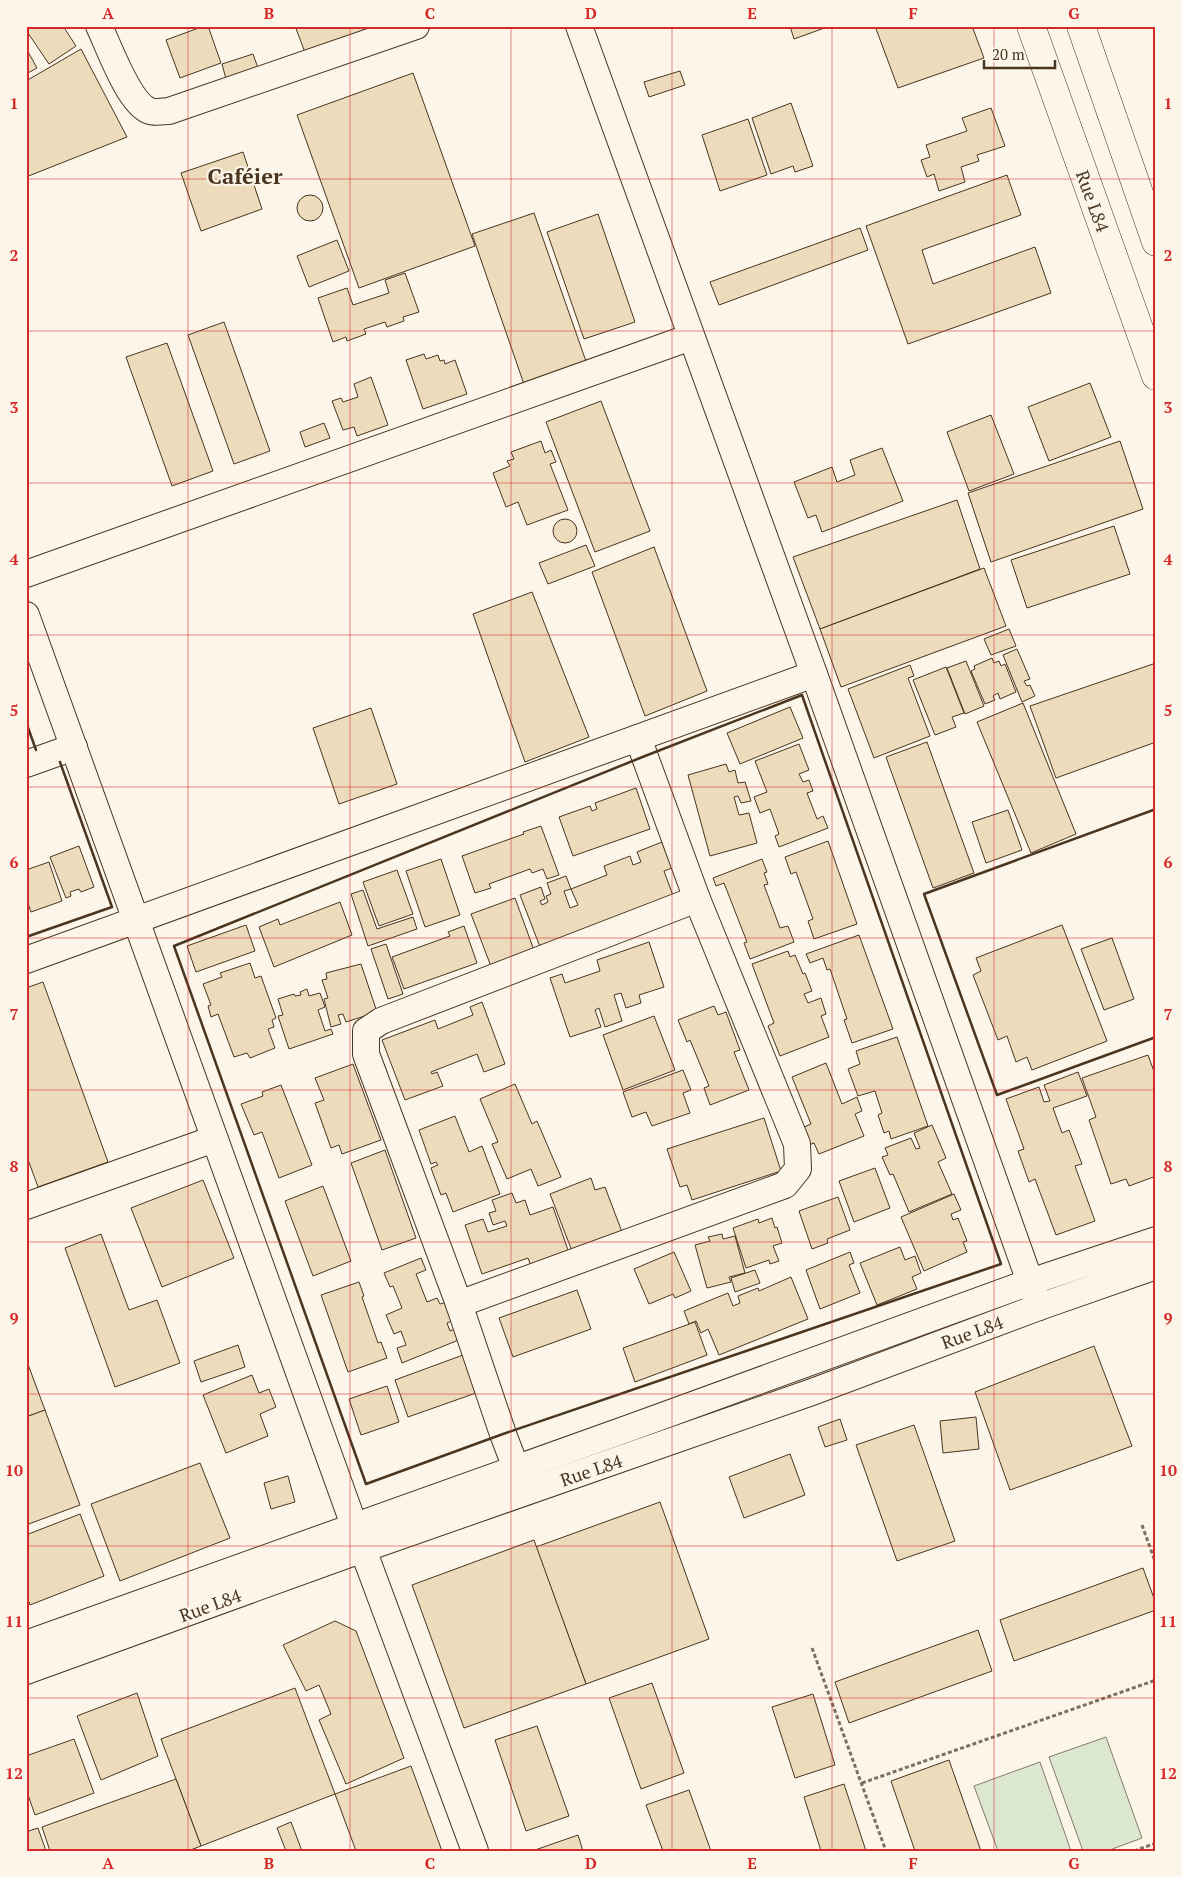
<svg xmlns="http://www.w3.org/2000/svg" width="1182" height="1877" font-family="'PT Serif',serif">
	<rect width="100%" height="100%" fill="#fbf6e9"/>
	<g fill="#dce7d0" stroke="#887966">
		<polygon points="1106,1737 1142,1838 1107,1851 1083,1851 1049,1757"/>
		<polygon points="1040,1762 1071,1851 998,1851 974,1786"/>
	</g>
	<g fill="#ecdcbc" stroke="#4a3520">
		<polygon points="26,26 63,26 76,46 49,64 26,30"/>
		<polygon points="204,26 208,26 221,63 180,78 166,40"/>
		<polygon points="295,26 376,26 306,55"/>
		<polygon points="790,26 830,26 794,39"/>
		<polygon points="875,26 972,26 984,58 898,88"/>
		<polygon points="26,48 37,68 26,74"/>
		<polygon points="81,49 127,137 26,177 26,81"/>
		<polygon points="253,54 258,68 226,79 222,64"/>
		<polygon points="680,71 685,85 649,97 644,82"/>
		<polygon points="413,73 475,246 359,288 297,115"/>
		<polygon points="791,103 813,166 795,172 793,166 771,174 752,118"/>
		<polygon points="991,108 1005,146 977,155 979,161 961,167 965,182 939,191 934,174 927,177 921,160 930,157 926,145 967,131 962,118"/>
		<polygon points="748,119 767,175 720,191 702,135"/>
		<polygon points="243,152 262,209 201,231 181,173"/>
		<polygon points="1007,175 1021,215 922,250 933,284 1035,247 1051,293 908,344 866,226"/>
		<circle cx="310" cy="208" r="13"/>
		<polygon points="534,213 588,367 526,390 472,234"/>
		<polygon points="598,214 635,322 584,339 547,232"/>
		<polygon points="860,228 868,250 719,305 710,282"/>
		<polygon points="337,240 349,271 309,287 297,256"/>
		<polygon points="405,273 419,312 403,317 404,321 387,327 385,322 364,329 366,334 347,341 346,337 333,342 318,298 347,288 353,305 389,293 385,280"/>
		<polygon points="224,322 270,451 234,464 188,335"/>
		<polygon points="167,343 213,471 172,486 126,357"/>
		<polygon points="424,354 426,359 438,355 440,361 444,360 445,364 455,360 467,394 423,409 406,360"/>
		<polygon points="371,377 388,425 357,436 354,427 343,430 332,401 341,398 343,402 358,397 354,384"/>
		<polygon points="1090,383 1111,437 1049,461 1028,407"/>
		<polygon points="601,401 650,531 595,552 546,422"/>
		<polygon points="991,415 1014,474 969,491 947,432"/>
		<polygon points="324,423 330,438 305,447 300,432"/>
		<polygon points="541,441 545,453 551,450 556,462 550,464 568,510 527,525 518,502 506,507 493,473 510,466 507,461 514,459 511,452"/>
		<polygon points="1120,441 1143,509 991,562 968,493"/>
		<polygon points="882,448 903,501 822,532 816,515 808,518 794,482 832,467 837,482 855,475 850,460"/>
		<polygon points="957,500 980,569 820,629 793,557"/>
		<circle cx="565" cy="531" r="12"/>
		<polygon points="1114,526 1130,574 1027,608 1011,560"/>
		<polygon points="586,545 595,566 548,584 539,563"/>
		<polygon points="654,547 707,691 645,716 592,572"/>
		<polygon points="984,568 1006,626 841,687 820,629"/>
		<polygon points="532,592 589,737 525,762 473,614"/>
		<polygon points="1009,629 1016,646 991,655 984,639"/>
		<polygon points="1017,649 1030,679 1024,681 1027,686 1030,685 1035,696 1022,702 1003,655"/>
		<polygon points="992,658 994,663 999,661 1001,666 1005,664 1016,692 1000,699 998,693 993,696 995,700 985,704 971,671 975,669 974,666"/>
		<polygon points="966,661 984,706 965,714 947,668"/>
		<polygon points="1156,663 1156,742 1056,778 1030,706"/>
		<polygon points="910,665 914,676 908,678 930,736 874,758 848,689"/>
		<polygon points="946,667 964,713 952,717 956,727 935,735 913,680"/>
		<polygon points="1023,703 1076,834 1031,853 977,722"/>
		<polygon points="790,707 803,738 740,764 727,733"/>
		<polygon points="371,708 397,784 339,804 313,728"/>
		<polygon points="927,742 974,873 933,888 886,757"/>
		<polygon points="799,744 809,770 799,774 803,782 809,780 813,791 807,793 817,819 823,816 828,828 779,847 775,836 779,834 770,809 760,813 754,797 767,792 755,761"/>
		<polygon points="726,764 729,772 735,770 738,783 745,782 751,801 741,803 738,796 734,797 739,815 749,813 757,843 710,856 688,775"/>
		<polygon points="636,788 650,829 573,856 559,817 590,806 592,811 597,809 595,803"/>
		<polygon points="1008,810 1022,850 986,863 972,822"/>
		<polygon points="541,826 559,875 547,879 543,869 532,873 530,869 489,884 491,888 475,893 462,856 524,834 523,832"/>
		<polygon points="828,841 857,924 814,939 808,921 813,919 796,872 791,874 785,857"/>
		<polygon points="662,842 672,868 664,871 675,901 542,952 520,895 541,887 545,899 540,901 542,905 548,902 546,896 551,894 547,883 566,876 571,889 564,891 570,908 578,905 571,889 607,875 604,866 630,856 633,865 641,862 637,852"/>
		<polygon points="79,846 94,887 81,892 79,889 70,892 71,896 66,898 50,857"/>
		<polygon points="441,859 460,915 425,927 406,871"/>
		<polygon points="762,859 767,872 764,873 768,884 764,885 780,928 788,926 794,942 750,959 744,943 747,942 724,883 716,886 713,878"/>
		<polygon points="49,862 62,901 31,912 26,898 26,870"/>
		<polygon points="397,870 413,914 379,926 363,882"/>
		<polygon points="363,890 377,929 413,917 417,929 368,946 351,894"/>
		<polygon points="515,898 535,953 492,969 471,914"/>
		<polygon points="340,902 352,935 274,967 259,927 278,919 280,925"/>
		<polygon points="246,925 255,951 196,972 187,946"/>
		<polygon points="1062,925 1107,1041 1032,1070 1027,1057 1016,1062 1007,1036 998,1040 973,975 981,971 976,958"/>
		<polygon points="464,926 477,963 404,989 392,957 450,936 448,932"/>
		<polygon points="859,935 893,1029 852,1043 844,1020 847,1019 830,969 827,970 823,958 810,963 806,954"/>
		<polygon points="1112,938 1134,999 1104,1010 1081,949"/>
		<polygon points="649,942 664,987 639,995 641,1003 626,1008 621,993 614,995 622,1021 605,1027 599,1008 595,1010 601,1027 570,1037 550,978 562,974 565,983 600,971 597,960"/>
		<polygon points="386,944 403,994 388,999 371,949"/>
		<polygon points="788,951 790,957 795,955 803,974 805,973 812,991 804,994 808,1003 821,998 826,1014 821,1016 829,1037 780,1056 768,1026 774,1023 752,964"/>
		<polygon points="250,963 255,978 261,976 276,1018 272,1020 274,1027 268,1029 275,1048 250,1058 247,1053 234,1057 218,1014 211,1017 208,1006 211,1005 203,984 222,977 220,973"/>
		<polygon points="361,964 377,1012 346,1022 343,1014 338,1015 341,1024 331,1027 324,999 328,998 322,980 327,979 326,973"/>
		<polygon points="43,982 108,1162 38,1187 26,1154 26,988"/>
		<polygon points="307,989 309,996 320,993 325,1007 318,1010 325,1031 331,1029 333,1034 289,1049 278,1016 283,1015 278,999 294,994 295,996 301,995 300,992"/>
		<polygon points="482,1002 505,1064 484,1072 477,1054 431,1072 432,1074 437,1072 443,1086 405,1100 382,1040 435,1020 438,1029 473,1015 470,1007"/>
		<polygon points="714,1006 718,1015 726,1012 740,1050 734,1052 749,1090 710,1105 704,1088 709,1086 690,1040 687,1042 678,1020"/>
		<polygon points="654,1016 675,1070 623,1090 603,1035"/>
		<polygon points="897,1037 928,1126 891,1139 889,1131 884,1133 878,1115 882,1113 875,1091 858,1096 848,1069 860,1064 856,1051"/>
		<polygon points="1148,1055 1156,1077 1156,1176 1129,1186 1126,1179 1111,1184 1089,1120 1096,1117 1082,1078"/>
		<polygon points="826,1063 842,1104 857,1097 862,1111 855,1114 864,1136 819,1154 814,1143 809,1145 802,1128 811,1124 792,1077"/>
		<polygon points="353,1064 381,1140 342,1154 339,1145 331,1148 315,1103 324,1100 315,1078"/>
		<polygon points="683,1070 691,1090 683,1093 690,1113 652,1126 646,1112 632,1117 623,1092"/>
		<polygon points="1078,1072 1087,1096 1053,1108 1062,1133 1069,1130 1082,1164 1075,1166 1095,1221 1056,1235 1035,1179 1029,1182 1018,1151 1024,1149 1006,1099 1039,1087 1044,1102 1050,1101 1044,1085"/>
		<polygon points="515,1084 532,1124 537,1121 561,1177 538,1186 531,1169 507,1179 492,1144 498,1142 480,1099"/>
		<polygon points="281,1085 312,1165 279,1178 262,1132 254,1135 241,1104 263,1096 262,1092"/>
		<polygon points="455,1116 469,1152 482,1146 500,1194 453,1212 446,1193 441,1195 431,1168 438,1165 436,1162 431,1164 419,1130"/>
		<polygon points="764,1118 781,1171 692,1200 687,1185 680,1187 667,1149"/>
		<polygon points="932,1125 946,1158 938,1162 952,1194 909,1212 893,1174 890,1175 882,1157 888,1155 885,1148 911,1138 916,1149 920,1148 914,1133"/>
		<polygon points="385,1150 416,1238 382,1250 351,1163"/>
		<polygon points="875,1168 890,1208 854,1222 839,1181"/>
		<polygon points="591,1178 595,1190 605,1187 622,1232 572,1251 550,1194"/>
		<polygon points="203,1180 234,1258 162,1287 131,1208"/>
		<polygon points="323,1186 351,1261 313,1276 285,1201"/>
		<polygon points="512,1193 516,1203 525,1200 530,1215 553,1207 569,1253 531,1266 528,1258 482,1274 465,1225 483,1219 488,1232 507,1226 505,1221 493,1225 489,1213 496,1211 492,1200"/>
		<polygon points="954,1194 961,1210 951,1214 953,1220 958,1218 967,1241 963,1242 967,1252 924,1271 901,1217"/>
		<polygon points="838,1197 850,1230 827,1239 828,1243 812,1249 799,1211"/>
		<polygon points="772,1218 775,1228 777,1227 782,1243 773,1246 779,1261 770,1264 769,1260 746,1268 733,1228 758,1219 759,1223"/>
		<polygon points="101,1234 129,1310 157,1300 180,1363 115,1387 65,1248"/>
		<polygon points="722,1234 723,1239 735,1236 745,1273 729,1277 731,1282 707,1288 695,1245 710,1241 708,1237"/>
		<polygon points="900,1247 905,1260 915,1256 921,1273 912,1277 917,1289 877,1305 860,1263"/>
		<polygon points="674,1252 691,1291 675,1298 673,1294 649,1304 634,1269"/>
		<polygon points="850,1252 854,1263 849,1265 860,1293 820,1309 806,1270"/>
		<polygon points="421,1258 426,1270 416,1274 427,1302 437,1298 440,1304 447,1302 454,1320 447,1323 450,1331 457,1328 461,1339 402,1363 397,1348 406,1345 401,1331 394,1334 386,1315 402,1308 393,1286 390,1287 384,1273"/>
		<polygon points="755,1270 760,1283 735,1292 731,1278"/>
		<polygon points="791,1277 808,1319 719,1355 708,1329 701,1333 696,1321 689,1324 684,1311 728,1293 733,1306 740,1303 738,1296 758,1288 759,1291"/>
		<polygon points="359,1282 364,1296 362,1297 378,1343 381,1342 387,1358 348,1372 321,1295"/>
		<polygon points="577,1290 591,1329 513,1357 499,1318"/>
		<polygon points="695,1322 707,1355 635,1382 623,1348"/>
		<polygon points="238,1345 245,1367 201,1382 194,1361"/>
		<polygon points="1094,1346 1132,1446 1010,1490 975,1392"/>
		<polygon points="463,1355 476,1393 408,1417 395,1380"/>
		<polygon points="26,1359 45,1410 26,1417"/>
		<polygon points="252,1375 259,1393 269,1389 276,1407 260,1414 268,1436 226,1453 203,1395"/>
		<polygon points="387,1386 399,1422 361,1435 349,1399"/>
		<polygon points="45,1410 80,1505 26,1525 26,1417"/>
		<polygon points="976,1417 979,1449 943,1453 940,1421"/>
		<polygon points="840,1419 847,1440 825,1447 818,1427"/>
		<polygon points="914,1425 955,1541 897,1561 856,1445"/>
		<polygon points="790,1454 805,1495 744,1518 729,1477"/>
		<polygon points="200,1463 230,1538 120,1581 91,1504"/>
		<polygon points="288,1476 295,1502 271,1509 264,1483"/>
		<polygon points="660,1502 709,1639 586,1684 536,1547"/>
		<polygon points="80,1514 104,1576 30,1605 26,1594 26,1535"/>
		<polygon points="534,1540 586,1684 464,1728 412,1585"/>
		<polygon points="1143,1568 1156,1604 1156,1610 1014,1661 1000,1620"/>
		<polygon points="335,1621 356,1631 404,1758 346,1784 319,1720 331,1714 319,1685 306,1691 283,1645"/>
		<polygon points="978,1630 992,1671 849,1723 835,1682"/>
		<polygon points="652,1683 684,1773 641,1789 609,1698"/>
		<polygon points="295,1688 335,1794 201,1846 161,1739"/>
		<polygon points="137,1693 158,1756 101,1780 77,1716"/>
		<polygon points="813,1694 835,1765 795,1778 772,1707"/>
		<polygon points="537,1726 569,1816 526,1831 495,1740"/>
		<polygon points="74,1739 94,1793 35,1815 26,1789 26,1756"/>
		<polygon points="949,1760 981,1851 915,1851 891,1781"/>
		<polygon points="411,1766 442,1851 356,1851 335,1794"/>
		<polygon points="176,1779 201,1846 188,1851 50,1851 42,1827"/>
		<polygon points="844,1784 866,1851 821,1851 804,1797"/>
		<polygon points="689,1790 711,1851 663,1851 646,1805"/>
		<polygon points="291,1822 302,1851 286,1851 277,1828"/>
		<polygon points="38,1828 46,1851 26,1851 26,1832"/>
		<polygon points="578,1835 583,1851 536,1851 535,1850"/>
	</g>
	<g fill="none" stroke-linecap="round" stroke-linejoin="round">
		<defs>
			<g id="minor">
				<path d="M 99,26 C 109,47 129,104 150,111 C 155,113 164,111 169,111 L 416,26"/>
				<polyline points="579,26 814,674 1039,1307"/>
				<polyline points="26,574 691,337"/>
				<polyline points="26,615 355,1528 475,1851"/>
				<polyline points="26,764 74,747"/>
				<polyline points="26,960 814,674"/>
				<polyline points="26,1206 214,1139"/>
				<polyline points="459,1304 785,1185 798,1169 797,1144 697,899 638,738"/>
				<polyline points="522,1484 503,1434 459,1304 366,1054 366,1031 381,1021 697,899"/>
				<polyline points="26,1644 635,1426 1030,1282 1156,1240"/>
				<polyline points="26,1671 363,1549 812,1392 1039,1307 1156,1266"/>
			</g>
			<g id="major">
				<polyline points="1031,26 1156,376"/>
				<polyline points="1081,26 1156,242"/>
			</g>
		</defs>
		<use href="#minor" stroke="#4a3520" stroke-width="28"/>
		<use href="#major" stroke="#4a3520" stroke-width="29"/>
		<g stroke="#7f6f5c" stroke-width="3" stroke-dasharray="4 2.5" stroke-linecap="butt">
			<polyline points="1142,1525 1156,1564"/>
			<polyline points="812,1648 886,1851"/>
			<polyline points="862,1783 1156,1680"/>
			<polyline points="1134,1851 1156,1843"/>
		</g>
		<use href="#minor" stroke="#fbf6e9" stroke-width="26"/>
		<use href="#major" stroke="#fbf6e9" stroke-width="28"/>
		<g stroke="#4a3520" stroke-width="2.5">
			<polygon points="802,695 1001,1264 503,1434 366,1484 174,946 645,756"/>
			<polyline points="26,722 36,750"/>
			<polyline points="1156,809 924,894 997,1095 1156,1037"/>
			<polyline points="26,937 112,907 60,762"/>
		</g>
	</g>
	<path fill="none" stroke="#d62828" stroke-width="1" stroke-opacity="0.55" d="M 188,26 L 188,1851M 350,26 L 350,1851M 511,26 L 511,1851M 672,26 L 672,1851M 832,26 L 832,1851M 994,26 L 994,1851M 26,179 L 1156,179M 26,331 L 1156,331M 26,483 L 1156,483M 26,635 L 1156,635M 26,787 L 1156,787M 26,938 L 1156,938M 26,1090 L 1156,1090M 26,1242 L 1156,1242M 26,1394 L 1156,1394M 26,1546 L 1156,1546M 26,1698 L 1156,1698"/>
	<g text-anchor="middle" dominant-baseline="central" stroke-width="4" stroke-linejoin="round" paint-order="stroke">
		<g font-size="18" fill="#4a3520" stroke="#fbf6e9">
			<text transform="translate(1093 201) rotate(70)">Rue L84</text>
			<text transform="translate(972 1332) rotate(-20)">Rue L84</text>
			<text transform="translate(591 1470) rotate(-19)">Rue L84</text>
			<text transform="translate(210 1605) rotate(-20)">Rue L84</text>
		</g>
		<g font-size="22" font-weight="bold" fill="#4a3520" stroke="#fbf6e9">
			<text x="245" y="175">Caféier</text>
		</g>
	</g>
	<rect width="1182" height="1877" fill="none" stroke="#fbf6e9" stroke-width="55"/>
	<path d="M984 60v8h71v-8" fill="none" stroke="#4a3520" stroke-width="2.5"/>
	<text x="992" y="60" font-size="15" fill="#4a3520" stroke="#fbf6e9" stroke-width="4" paint-order="stroke">20 m</text>
	<rect x="28" y="28" width="1126" height="1822" fill="none" stroke="#d62828" stroke-width="2"/>
	<g font-size="16" text-anchor="middle" font-weight="bold" fill="#d62828">
		<text x="108" y="19">A</text>
		<text x="269" y="19">B</text>
		<text x="430" y="19">C</text>
		<text x="591" y="19">D</text>
		<text x="752" y="19">E</text>
		<text x="913" y="19">F</text>
		<text x="1074" y="19">G</text>
		<text x="14" y="109">1</text>
		<text x="1168" y="109">1</text>
		<text x="14" y="261">2</text>
		<text x="1168" y="261">2</text>
		<text x="14" y="413">3</text>
		<text x="1168" y="413">3</text>
		<text x="14" y="565">4</text>
		<text x="1168" y="565">4</text>
		<text x="14" y="716">5</text>
		<text x="1168" y="716">5</text>
		<text x="14" y="868">6</text>
		<text x="1168" y="868">6</text>
		<text x="14" y="1020">7</text>
		<text x="1168" y="1020">7</text>
		<text x="14" y="1172">8</text>
		<text x="1168" y="1172">8</text>
		<text x="14" y="1324">9</text>
		<text x="1168" y="1324">9</text>
		<text x="14" y="1476">10</text>
		<text x="1168" y="1476">10</text>
		<text x="14" y="1627">11</text>
		<text x="1168" y="1627">11</text>
		<text x="14" y="1779">12</text>
		<text x="1168" y="1779">12</text>
		<text x="108" y="1869">A</text>
		<text x="269" y="1869">B</text>
		<text x="430" y="1869">C</text>
		<text x="591" y="1869">D</text>
		<text x="752" y="1869">E</text>
		<text x="913" y="1869">F</text>
		<text x="1074" y="1869">G</text>
	</g>
</svg>
